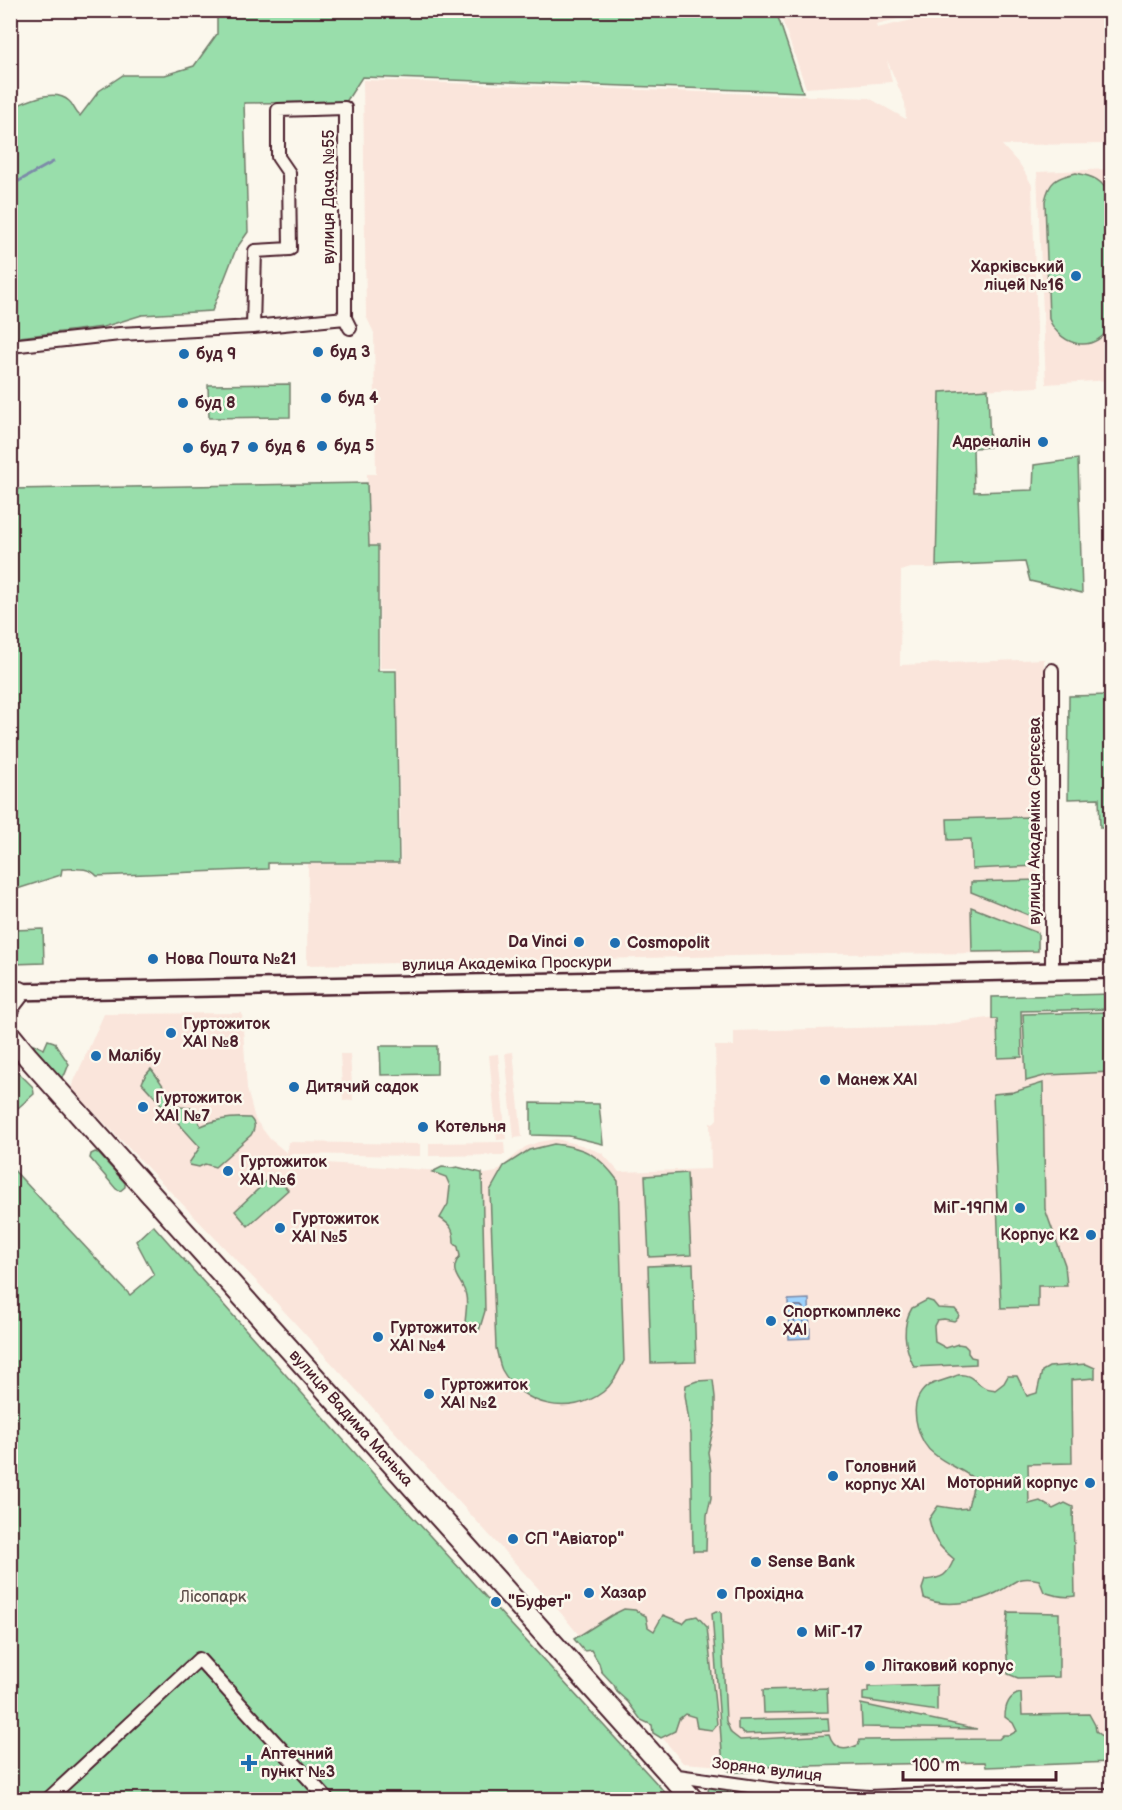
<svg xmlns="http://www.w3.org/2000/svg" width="1122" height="1810" font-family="'Balsamiq Sans',sans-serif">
	<rect width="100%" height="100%" fill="#fbf7ec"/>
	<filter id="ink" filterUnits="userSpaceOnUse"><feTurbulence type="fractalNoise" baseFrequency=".0167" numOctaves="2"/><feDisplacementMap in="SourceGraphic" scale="12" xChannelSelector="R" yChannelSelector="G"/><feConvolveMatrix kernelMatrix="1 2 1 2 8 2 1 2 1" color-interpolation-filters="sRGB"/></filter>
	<g filter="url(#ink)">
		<g fill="#fae5db">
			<polygon points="779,11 932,11 876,24 877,28 952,11 1111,11 1111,144 1002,145 1021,166 1032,185 1039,387 940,392 936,566 934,568 911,568 901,571 900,665 1044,659 1044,738 1034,739 1038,829 1039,953 827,954 307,965 308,864 401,863 397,668 380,668 379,545 370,545 367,474 376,474 374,333 366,316 363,80 869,98 906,119 905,103 887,60 892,82 806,88"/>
			<polygon points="1111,169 1111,380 1046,384 1037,172"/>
			<polygon points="1111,1011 1111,1762 760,1767 759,1772 731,1772 723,1766 683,1763 560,1612 260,1285 71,1088 104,1014 242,1013 247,1089 255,1119 270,1139 287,1153 288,1142 420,1144 420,1156 289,1154 298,1161 485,1174 496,1172 525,1147 538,1142 556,1139 581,1145 602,1153 619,1172 711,1169 710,1123 713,1124 717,1119 715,1046 734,1046 734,1031 933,1026 1022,1013"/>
			<polygon points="513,1052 522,1137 514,1138 505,1053"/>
			<polygon points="340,1054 350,1054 353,1100 343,1101"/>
			<polygon points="498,1054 506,1139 497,1140 489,1055"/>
			<polygon points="504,1142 505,1155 429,1156 429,1143"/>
		</g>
		<g fill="#99deab" stroke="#727e6b" stroke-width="1.5">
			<path d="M 217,11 L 776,11 L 803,92 L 362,77 L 346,102 L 244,103 L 248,232 L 236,249 L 212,311 L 142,315 L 103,327 L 11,338 L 11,108 C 26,102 54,87 69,101 C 74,105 74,111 80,116 L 99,91 L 123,75 L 165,75 L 194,66 L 217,34 Z"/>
			<path d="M 1076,173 C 1092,176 1104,180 1109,196 L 1111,323 C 1098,355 1061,348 1049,319 L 1045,201 C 1049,181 1057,177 1076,173 Z"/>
			<polygon points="290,384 290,417 209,418 208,385"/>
			<polygon points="988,389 990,447 973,448 974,492 1033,490 1034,465 1078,459 1082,593 1030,581 1025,562 936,566 940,392"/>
			<path d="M 367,483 L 369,546 L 378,546 L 378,671 L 396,671 L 399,863 L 268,863 L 268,869 L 97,876 C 89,866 74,869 62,869 L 61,875 L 11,891 L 11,489 Z"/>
			<polygon points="1111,695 1111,828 1100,828 1099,798 1068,799 1069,696"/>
			<polygon points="1029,817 1029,830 1036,830 1037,866 972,869 971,839 948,840 947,819"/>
			<polygon points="1038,880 1038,919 971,892 971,882"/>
			<polygon points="971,907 1038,933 1038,951 972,952"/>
			<polygon points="43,929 44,963 13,964 12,930"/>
			<polygon points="1111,994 1111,1009 1021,1011 1022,1057 998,1058 997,1019 992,1019 992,997"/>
			<polygon points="1111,1012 1111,1072 1048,1075 1026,1081 1023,1014"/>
			<polygon points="48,1040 54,1042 69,1064 65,1074 59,1080 29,1042 44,1049"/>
			<polygon points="380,1046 437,1046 437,1074 381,1075"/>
			<polygon points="10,1064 33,1087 34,1094 11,1114"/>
			<path d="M 151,1069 C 159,1078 173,1103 180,1107 C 181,1107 190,1108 191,1108 L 201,1126 C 216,1119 233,1117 250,1118 C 256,1124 255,1128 251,1135 L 215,1167 L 205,1164 L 199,1167 L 190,1165 L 189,1163 L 200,1147 L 142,1083 L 145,1076 Z"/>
			<polygon points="1043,1083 1045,1209 1065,1265 1067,1286 1038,1286 1038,1307 1001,1308 993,1094 1014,1092"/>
			<polygon points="531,1103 599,1104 603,1144 569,1136 531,1135"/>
			<path d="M 554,1144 C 585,1147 599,1155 618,1181 L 624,1361 C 618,1373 613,1384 603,1392 C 570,1417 522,1406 502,1370 C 499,1364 498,1355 496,1348 L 490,1191 L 504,1166 L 529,1150 Z"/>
			<polygon points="95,1152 98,1153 125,1183 125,1187 120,1191 116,1189 90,1158 91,1154"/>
			<polygon points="10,1166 130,1295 154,1275 136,1241 153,1225 387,1489 671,1799 11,1799"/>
			<path d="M 442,1167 L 452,1168 L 457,1167 L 482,1173 L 485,1311 L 479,1331 L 470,1333 L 465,1325 C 465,1316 468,1305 466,1296 C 464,1280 446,1274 460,1256 L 458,1247 L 454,1243 C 454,1230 451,1225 440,1218 L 448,1204 L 450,1186 L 446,1177 L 432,1172 Z"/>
			<polygon points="687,1173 691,1255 649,1257 645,1176"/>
			<polygon points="274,1174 288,1190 248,1226 235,1211"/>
			<polygon points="693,1264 696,1362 651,1363 648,1266"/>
			<path d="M 927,1300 L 933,1302 L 938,1308 L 955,1309 L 959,1314 L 958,1318 L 954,1321 L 944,1319 L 937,1320 L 934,1326 L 935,1342 L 946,1348 L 958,1344 L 964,1345 L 968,1349 L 968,1353 L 971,1357 L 976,1358 L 976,1364 L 914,1367 C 905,1348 901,1326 912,1308 Z"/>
			<path d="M 1086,1364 L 1095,1368 L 1095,1378 L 1071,1380 L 1072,1463 L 1028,1464 L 1029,1504 L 1040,1501 L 1053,1509 L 1065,1503 L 1073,1507 L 1075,1596 C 1064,1598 1055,1596 1044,1592 L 1039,1580 C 1015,1575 1015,1584 996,1593 C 977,1603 943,1608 924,1598 L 922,1589 L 925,1580 C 943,1578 947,1576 954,1559 C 937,1545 934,1541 929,1519 L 938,1506 L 957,1509 L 968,1508 C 969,1498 975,1489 973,1478 C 961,1469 946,1464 934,1454 C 919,1443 910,1412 919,1396 C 927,1382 937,1383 950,1378 C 951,1378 957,1375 958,1375 C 969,1373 974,1381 982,1386 C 986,1389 991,1389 995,1390 L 1004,1383 L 1008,1376 L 1017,1376 L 1027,1396 L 1037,1393 L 1042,1371 L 1049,1367 Z"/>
			<polygon points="713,1380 715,1397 715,1422 708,1452 711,1472 711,1498 707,1515 706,1551 693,1551 691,1435 685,1395 686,1385 697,1381"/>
			<polygon points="624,1609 635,1610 646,1616 648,1627 654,1631 663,1615 683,1623 688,1618 697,1616 707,1627 717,1724 712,1730 697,1728 695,1717 685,1714 679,1719 675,1731 661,1738 653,1733 652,1725 641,1720 628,1702 617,1692 614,1685 601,1671 599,1663 591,1650 584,1651 574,1639 612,1615"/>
			<path d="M 716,1611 L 721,1612 L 726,1721 L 731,1733 L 740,1740 L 829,1735 C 834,1751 845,1751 858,1745 L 860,1740 L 999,1739 L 1003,1735 L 1010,1735 L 1017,1731 L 1013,1723 L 1005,1717 C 1005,1706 1009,1695 1021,1693 L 1022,1715 L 1089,1714 L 1095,1725 L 1096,1731 L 1105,1738 L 1111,1738 L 1111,1762 L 986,1767 L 985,1762 L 760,1767 L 759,1772 L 731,1772 L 723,1766 L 712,1613 Z"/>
			<polygon points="1008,1612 1059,1613 1059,1677 1018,1678 1008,1674 1006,1640"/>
			<polygon points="937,1685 937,1711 863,1700 863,1693 868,1692 868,1687"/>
			<polygon points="827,1688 828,1712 764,1713 763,1690"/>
			<polygon points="861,1704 977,1729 862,1727"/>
			<polygon points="828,1718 829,1731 744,1734 738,1729 738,1720"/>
			<polygon points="709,1784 777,1798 777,1800 714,1799 708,1793"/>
		</g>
		<polygon fill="#9fd3fd" stroke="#7d8ba9" stroke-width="1.5" points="809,1299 810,1338 789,1339 788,1300"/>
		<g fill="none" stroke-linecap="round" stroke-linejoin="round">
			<polygon stroke="#6c677f" stroke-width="1.5" points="795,1306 801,1306 803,1308 804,1330 802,1332 797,1333 794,1330"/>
			<polyline stroke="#7d8ba9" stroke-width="3" points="10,186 53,162"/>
			<defs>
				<g id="minor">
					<polyline points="253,327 255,251 290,249 289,173 278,157 278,110 345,108 345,318"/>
					<polyline points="10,346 120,334 253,327 345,318 350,328"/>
					<polyline points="1052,971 1052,670"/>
					<polyline points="671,1775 784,1791 869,1797 1011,1791 1025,1796 1112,1795"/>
					<polyline points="47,1800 199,1659 328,1800"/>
				</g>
				<polyline id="tertiary" points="11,992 1112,970"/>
				<g id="primary">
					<polyline points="10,1005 20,992"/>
					<path id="s1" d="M 10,1035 L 28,1057 L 693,1800"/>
				</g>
			</defs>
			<use href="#minor" stroke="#4a1f2b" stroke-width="16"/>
			<use href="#tertiary" stroke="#4a1f2b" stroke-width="20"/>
			<use href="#primary" stroke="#4a1f2b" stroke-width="24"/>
			<use href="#minor" stroke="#fbf7ec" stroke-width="12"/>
			<use href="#tertiary" stroke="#fbf7ec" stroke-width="15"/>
			<use href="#primary" stroke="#fbf7ec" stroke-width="20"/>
		</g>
	</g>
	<g fill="#1f6fb2" stroke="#fbf7ec" stroke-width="2">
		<circle cx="1076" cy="276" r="6"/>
		<circle cx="318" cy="352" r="6"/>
		<circle cx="184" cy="354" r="6"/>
		<circle cx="326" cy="398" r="6"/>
		<circle cx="183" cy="403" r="6"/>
		<circle cx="1043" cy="442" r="6"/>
		<circle cx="322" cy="446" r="6"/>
		<circle cx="253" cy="447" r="6"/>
		<circle cx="188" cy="448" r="6"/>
		<circle cx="579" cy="942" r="6"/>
		<circle cx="615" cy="943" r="6"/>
		<circle cx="153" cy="959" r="6"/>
		<circle cx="171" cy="1033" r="6"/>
		<circle cx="96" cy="1056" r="6"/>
		<circle cx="825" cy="1080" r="6"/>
		<circle cx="294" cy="1087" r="6"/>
		<circle cx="143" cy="1107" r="6"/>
		<circle cx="423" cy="1127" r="6"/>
		<circle cx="228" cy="1171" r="6"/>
		<circle cx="1020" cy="1208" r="6"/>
		<circle cx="280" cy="1228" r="6"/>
		<circle cx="1091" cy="1235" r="6"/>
		<circle cx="771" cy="1321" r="6"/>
		<circle cx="378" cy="1337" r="6"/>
		<circle cx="429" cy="1394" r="6"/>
		<circle cx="833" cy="1476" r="6"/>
		<circle cx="1090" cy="1483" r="6"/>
		<circle cx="513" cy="1539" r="6"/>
		<circle cx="756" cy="1562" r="6"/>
		<circle cx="589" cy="1593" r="6"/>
		<circle cx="722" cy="1594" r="6"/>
		<circle cx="496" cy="1602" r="6"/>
		<circle cx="802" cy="1632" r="6"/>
		<circle cx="870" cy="1666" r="6"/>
		<path d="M246 1754h6v6h6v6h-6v6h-6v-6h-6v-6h6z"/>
	</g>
	<g text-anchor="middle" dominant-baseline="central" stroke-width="5" stroke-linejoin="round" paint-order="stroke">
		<g font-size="16" fill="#4a1f2b" stroke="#fbf7ec">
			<text transform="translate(329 197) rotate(-90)">вулиця Дача №55</text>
			<text transform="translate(1035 821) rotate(-90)">вулиця Академіка Сергєєва</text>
			<text transform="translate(507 964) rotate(-1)">вулиця Академіка Проскури</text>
			<text stroke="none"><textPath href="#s1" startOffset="513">вулиця Вадима Манька</textPath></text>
			<text transform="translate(767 1770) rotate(7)">Зоряна вулиця</text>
		</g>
		<g font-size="16" font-weight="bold" fill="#4a1f2b" stroke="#fbf7ec" text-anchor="start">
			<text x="1064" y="267" text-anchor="end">Харківський<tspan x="1064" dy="18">ліцей №16</tspan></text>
			<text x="330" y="352">буд 3</text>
			<text x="196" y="354">буд 9</text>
			<text x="338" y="398">буд 4</text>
			<text x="195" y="403">буд 8</text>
			<text x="1031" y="442" text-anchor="end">Адреналін</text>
			<text x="334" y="446">буд 5</text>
			<text x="265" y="447">буд 6</text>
			<text x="200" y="448">буд 7</text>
			<text x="567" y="942" text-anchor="end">Da Vinci</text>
			<text x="627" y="943">Cosmopolit</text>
			<text x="165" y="959">Нова Пошта №21</text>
			<text x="183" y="1024">Гуртожиток<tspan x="183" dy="18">ХАІ №8</tspan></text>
			<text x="108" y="1056">Малібу</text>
			<text x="837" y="1080">Манеж ХАІ</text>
			<text x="306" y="1087">Дитячий садок</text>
			<text x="155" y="1098">Гуртожиток<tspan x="155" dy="18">ХАІ №7</tspan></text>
			<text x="435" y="1127">Котельня</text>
			<text x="240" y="1162">Гуртожиток<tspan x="240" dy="18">ХАІ №6</tspan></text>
			<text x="1008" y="1208" text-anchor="end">МіГ-19ПМ</text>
			<text x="292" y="1219">Гуртожиток<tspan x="292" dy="18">ХАІ №5</tspan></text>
			<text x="1079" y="1235" text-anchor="end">Корпус К2</text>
			<text x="783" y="1312">Спорткомплекс<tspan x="783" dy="18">ХАІ</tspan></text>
			<text x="390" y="1328">Гуртожиток<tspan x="390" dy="18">ХАІ №4</tspan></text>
			<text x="441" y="1385">Гуртожиток<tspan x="441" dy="18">ХАІ №2</tspan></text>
			<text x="845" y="1467">Головний<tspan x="845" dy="18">корпус ХАІ</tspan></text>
			<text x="1078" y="1483" text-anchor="end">Моторний корпус</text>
			<text x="525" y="1539">СП "Авіатор"</text>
			<text x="768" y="1562">Sense Bank</text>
			<text x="601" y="1593">Хазар</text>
			<text x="734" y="1594">Прохідна</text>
			<text x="508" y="1602">"Буфет"</text>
			<text x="814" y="1632">МіГ-17</text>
			<text x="882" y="1666">Літаковий корпус</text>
			<text x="261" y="1754">Аптечний<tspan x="261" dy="18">пункт №3</tspan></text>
		</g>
		<g font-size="16" fill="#5e4f4b" stroke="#fbf7ec">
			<text x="213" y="1597">Лісопарк</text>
		</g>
	</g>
	<rect width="1122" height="1810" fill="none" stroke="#fbf7ec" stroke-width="36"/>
	<rect x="18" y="18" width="1086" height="1774" fill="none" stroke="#4a1f2b" stroke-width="2" filter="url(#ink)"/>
	<path d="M903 1771v9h153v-9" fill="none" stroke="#4a1f2b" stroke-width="3"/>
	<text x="912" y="1771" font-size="18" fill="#4a1f2b" stroke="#fbf7ec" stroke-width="4.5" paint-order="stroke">100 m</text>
</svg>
